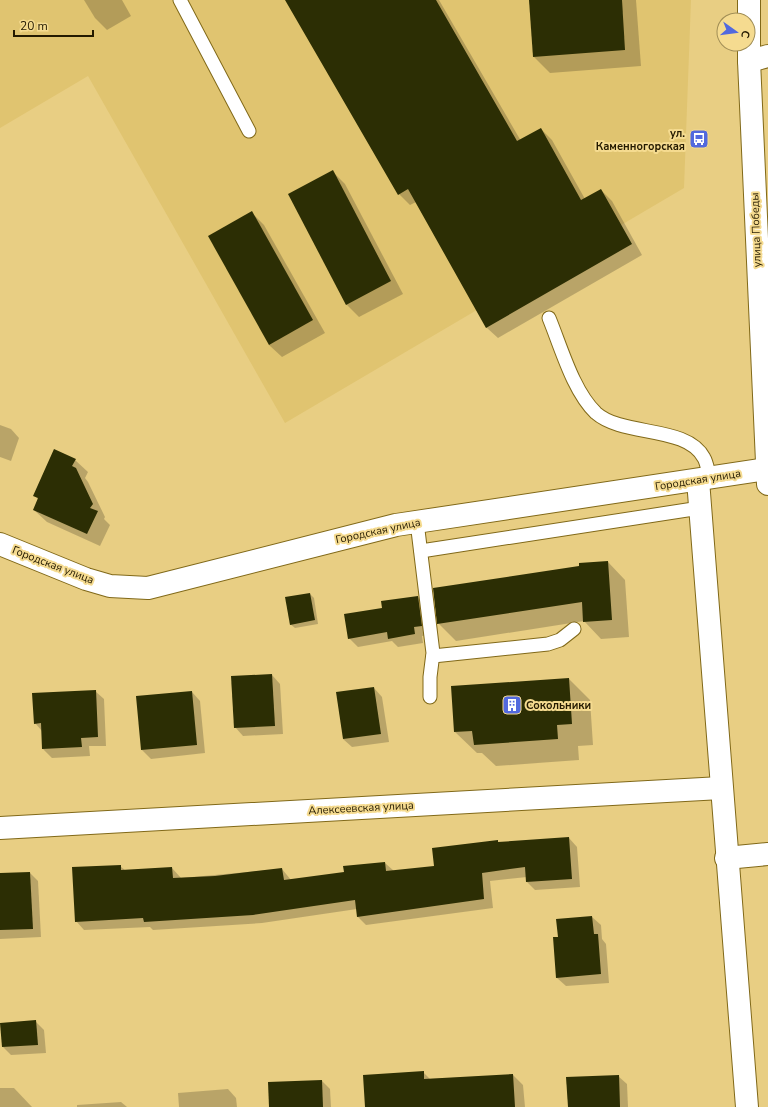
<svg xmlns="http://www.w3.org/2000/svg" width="768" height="1107" font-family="'Nunito Sans',sans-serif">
	<rect width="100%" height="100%" fill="#e8ce83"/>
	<polygon fill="#e0c470" points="0,0 691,0 684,188 285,423 88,76 0,128"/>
	<g fill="#0003">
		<polygon points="84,0 122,0 131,16 107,30 95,18"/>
		<polygon points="286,0 439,0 521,141 541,129 552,140 585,199 601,190 612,201 642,255 498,338 487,328 416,202 410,205 399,194"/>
		<polygon points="530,0 636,0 641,66 550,73 534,57"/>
		<polygon points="333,172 345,184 403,294 359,317 346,304"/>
		<polygon points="252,213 264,225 325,333 282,357 269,345"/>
		<polygon points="0,425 11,429 19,438 11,461 0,457"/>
		<polygon points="75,460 88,472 85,478 88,482 105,517 104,519 110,525 100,546 47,522 34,510 39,500 34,495"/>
		<polygon points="608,562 625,580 629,637 601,639 584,621 456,641 438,623"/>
		<polygon points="310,594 314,598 318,624 295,628 290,624"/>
		<polygon points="418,597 426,605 430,635 422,636 423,643 398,647 392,641 358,647 349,638 384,609"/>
		<polygon points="272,675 280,684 283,734 243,736 235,727"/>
		<polygon points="569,679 590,700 593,745 578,746 579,760 496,766 482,753 477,753 455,732"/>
		<polygon points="374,688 382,697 389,742 352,747 343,739"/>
		<polygon points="95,691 104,699 106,746 89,746 90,756 52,758 43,749 42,731 35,723"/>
		<polygon points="192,692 200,701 205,753 151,759 142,750 137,697"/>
		<polygon points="569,838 577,847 580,887 535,890 527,882 527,877 490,881 493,908 366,925 358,917 357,909 262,923 153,930 150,927 84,930 76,921 120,866 126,871 172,868 181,878 282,869 291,880 345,873 345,867 385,863 394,871 435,867 498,841 499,843"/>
		<polygon points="30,873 38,881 41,937 0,939 0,874"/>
		<polygon points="592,917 601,925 602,939 606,944 609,983 566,986 557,978 559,938"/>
		<polygon points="35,1021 44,1030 46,1053 11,1055 3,1047"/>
		<polygon points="423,1072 430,1079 513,1075 523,1085 525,1107 366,1107"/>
		<polygon points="618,1076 627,1084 628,1107 569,1107"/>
		<polygon points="322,1081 330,1089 331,1107 270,1107"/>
		<polygon points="0,1088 14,1088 32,1107 0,1107"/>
		<polygon points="228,1089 236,1098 237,1107 179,1107 178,1093"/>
		<polygon points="121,1102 127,1107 77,1107 77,1105"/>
	</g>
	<g fill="#2c2e04">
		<polygon points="285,0 436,0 517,141 541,128 581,200 601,189 632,244 486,328 408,189 398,195"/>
		<polygon points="529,0 622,0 625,50 533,57"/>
		<polygon points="333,170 391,281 346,305 288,194"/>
		<polygon points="252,211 313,320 269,345 208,236"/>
		<polygon points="54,449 76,459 72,466 76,468 93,504 90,508 98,511 87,534 33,510 38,498 33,496"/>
		<polygon points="608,561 612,620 583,622 582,602 437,624 433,588 579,566 579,563"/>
		<polygon points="310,593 315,620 290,625 285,597"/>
		<polygon points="418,596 422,626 414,627 415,634 388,639 387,632 348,639 344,614 382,608 381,601"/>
		<polygon points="272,674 275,726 234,728 231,676"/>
		<polygon points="569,678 572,724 557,725 558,739 474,745 472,731 454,732 451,686"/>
		<polygon points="374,687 381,734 343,739 336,692"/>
		<polygon points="96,690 98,737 81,738 82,747 42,749 41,723 34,724 32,693"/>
		<polygon points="192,691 197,745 141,750 136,696"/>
		<polygon points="569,837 572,879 526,882 525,867 482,873 484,899 357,917 355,900 253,915 144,922 143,918 75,922 72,867 121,865 121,870 172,867 173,878 215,876 282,868 284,880 344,872 343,866 385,862 386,871 434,866 432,848 498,840 498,842"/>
		<polygon points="30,872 33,929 0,930 0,873"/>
		<polygon points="592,916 594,934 598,934 601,974 556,978 553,937 558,937 556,919"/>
		<polygon points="36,1020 38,1045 2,1047 0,1023"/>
		<polygon points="424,1071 424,1079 513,1074 515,1107 365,1107 363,1075"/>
		<polygon points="619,1075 620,1107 568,1107 566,1077"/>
		<polygon points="322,1080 323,1107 269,1107 268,1082"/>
	</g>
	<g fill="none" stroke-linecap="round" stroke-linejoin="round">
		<defs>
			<g id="service">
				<polyline points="180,0 249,131"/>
				<path d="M 549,318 C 561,347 573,391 596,413 C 623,437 687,425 704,458 C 707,463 708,472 710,478"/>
				<polyline points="417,522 433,653 430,677 430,697"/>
				<polyline points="421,551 700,508"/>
				<polyline points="433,656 548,644 560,640 574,629"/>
			</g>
			<g id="minor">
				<polyline points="749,61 768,56"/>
				<polyline points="698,480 747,1107"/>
				<polyline points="0,544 86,579 110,586 148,588 396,525 767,469"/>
				<polyline points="0,828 721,788"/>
				<polyline points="726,858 768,854"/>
			</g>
			<polyline id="tertiary" points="749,0 749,61 768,484"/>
		</defs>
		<use href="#service" stroke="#816919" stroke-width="15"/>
		<use href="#minor" stroke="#816919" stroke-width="24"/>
		<use href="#tertiary" stroke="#816919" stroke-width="24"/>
		<use href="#service" stroke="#fff" stroke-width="13"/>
		<use href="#minor" stroke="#fff" stroke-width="22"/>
		<use href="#tertiary" stroke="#fff" stroke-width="22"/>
	</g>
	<defs>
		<symbol id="bus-square" viewBox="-11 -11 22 22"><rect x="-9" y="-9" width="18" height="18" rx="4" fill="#5269de" stroke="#f5db90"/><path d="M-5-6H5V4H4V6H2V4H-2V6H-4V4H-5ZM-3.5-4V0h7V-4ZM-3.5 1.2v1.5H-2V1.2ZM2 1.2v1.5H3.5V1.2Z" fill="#fff"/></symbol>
		<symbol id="building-square" viewBox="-11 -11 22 22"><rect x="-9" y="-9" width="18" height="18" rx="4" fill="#5269de" stroke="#f5db90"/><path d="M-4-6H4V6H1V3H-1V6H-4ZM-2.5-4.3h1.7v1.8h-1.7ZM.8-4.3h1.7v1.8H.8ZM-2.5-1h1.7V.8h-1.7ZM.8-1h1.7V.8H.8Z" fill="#fff"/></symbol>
	</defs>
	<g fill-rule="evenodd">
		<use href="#bus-square" x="688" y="128" width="22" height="22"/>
		<use href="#building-square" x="501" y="694" width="22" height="22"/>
	</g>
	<g text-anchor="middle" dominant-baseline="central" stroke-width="4" stroke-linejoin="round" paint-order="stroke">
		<g font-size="11" font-weight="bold" fill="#241a00" stroke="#f5db90" text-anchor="end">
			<text x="685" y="133">ул.<tspan x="685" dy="13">Каменногорская</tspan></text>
			<text x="526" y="705" text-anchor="start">Сокольники</text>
		</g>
		<g font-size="11" fill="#241a00" stroke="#f5db90">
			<text transform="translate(756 230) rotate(-92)">улица Победы</text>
			<text transform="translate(698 480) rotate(-9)">Городская улица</text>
			<text transform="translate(378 531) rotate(-12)">Городская улица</text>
			<text transform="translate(53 565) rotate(21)">Городская улица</text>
			<text transform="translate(361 808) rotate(-3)">Алексеевская улица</text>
		</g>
	</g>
	<g transform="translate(736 32) rotate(104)"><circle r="19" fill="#f5db90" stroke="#a18e56"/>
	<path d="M0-3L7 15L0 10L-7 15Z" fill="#5269de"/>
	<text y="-6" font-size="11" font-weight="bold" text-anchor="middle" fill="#241a00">С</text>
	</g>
	<path d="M14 30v6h79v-6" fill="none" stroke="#241a00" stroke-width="2"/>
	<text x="20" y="30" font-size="12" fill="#241a00" stroke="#f5db90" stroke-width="3" paint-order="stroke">20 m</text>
</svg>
